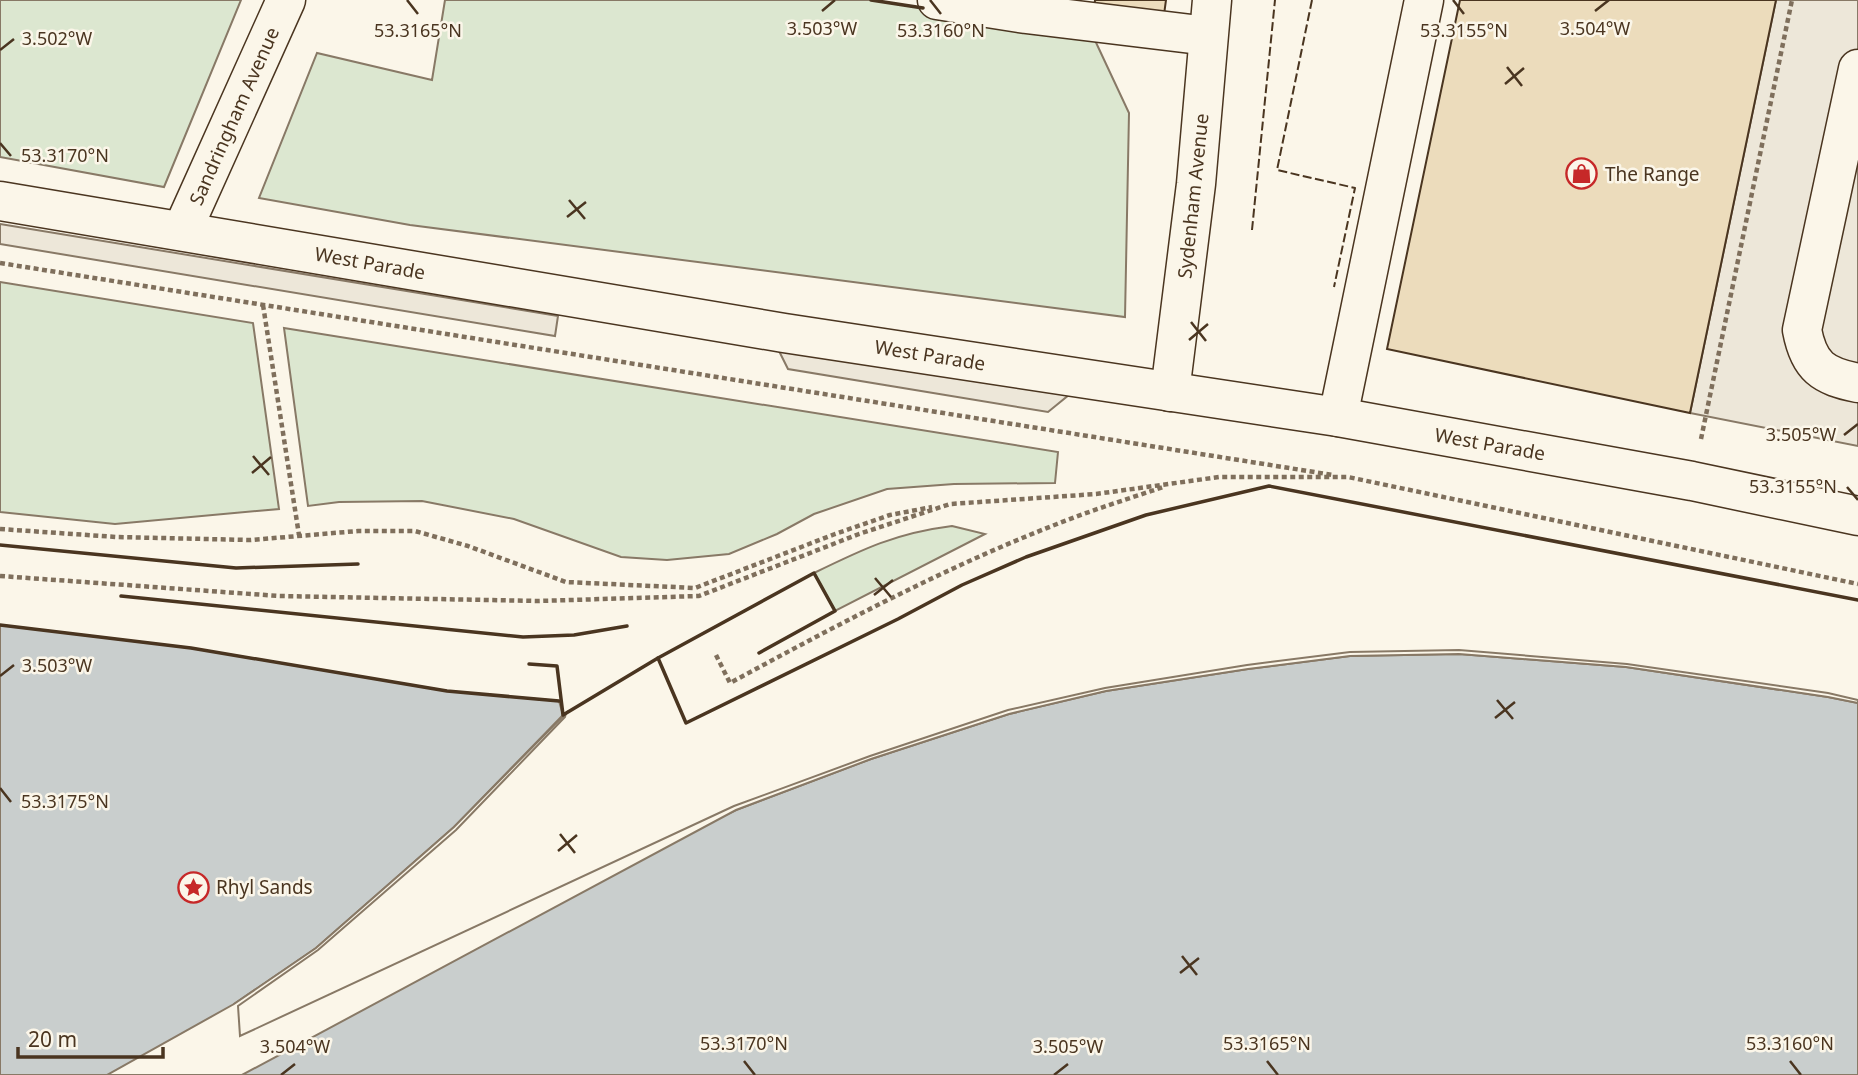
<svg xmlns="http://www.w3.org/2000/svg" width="1858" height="1075" font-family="'Noto Sans',sans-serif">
	<rect width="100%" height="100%" fill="#fbf6e9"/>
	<g fill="#dce7d0" stroke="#887966" stroke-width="2">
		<polygon points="0,0 241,0 164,187 0,157"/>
		<polygon points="445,0 871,0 1092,34 1129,113 1125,317 410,225 259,198 317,53 432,80"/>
		<polygon points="0,282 253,323 279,509 115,524 0,512"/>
		<polygon points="284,328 1058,452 1055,483 954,484 887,489 814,514 777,534 729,554 667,560 621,557 514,519 422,501 339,502 308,506"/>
		<path d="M 952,526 L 985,534 L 835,611 L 814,573 C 863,549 896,533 952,526 Z"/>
	</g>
	<g fill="#ede7d9" stroke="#887966" stroke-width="2">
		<polygon points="1776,0 1858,0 1858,446 1690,413"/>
		<polygon points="0,224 558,316 555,336 0,244"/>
		<polygon points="776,345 1070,394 1048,412 788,369"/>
	</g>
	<polygon fill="#c9cecd" stroke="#887966" stroke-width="2" points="0,625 191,648 447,691 559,701 563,715 454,827 316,948 234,1004 237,1041 736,810 871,759 1009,714 1106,691 1248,669 1350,656 1459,654 1626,667 1828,697 1858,703 1858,1075 0,1075"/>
	<polygon fill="#fbf6e9" stroke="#887966" stroke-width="2" points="1459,650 1627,664 1828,693 1858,700 1858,703 1828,697 1626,667 1459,654 1350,656 1248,669 1106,691 1009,714 871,759 736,810 242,1075 107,1075 234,1004 316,948 454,827 566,713 565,717 456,830 318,950 238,1006 240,1036 734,806 870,756 1008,710 1105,688 1247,665 1350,652"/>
	<g fill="#ecdcbc" stroke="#4a3520" stroke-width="2">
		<polygon points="1095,0 1166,0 1163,22 1094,11"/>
		<polygon points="1460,0 1776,0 1690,413 1387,349"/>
	</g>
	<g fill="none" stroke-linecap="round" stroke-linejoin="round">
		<defs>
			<g id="minor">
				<polyline points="937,0 1026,14 1208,36"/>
				<path d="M 1858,69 L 1802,330 C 1809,367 1823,376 1858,383"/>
				<polyline points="182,231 286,0"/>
				<polyline points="1170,392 1196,184 1212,0"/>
				<polyline points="1338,417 1424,0"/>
			</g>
			<polyline id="major" points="0,201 784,333 1338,417 1692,481 1858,516"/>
		</defs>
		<use href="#minor" stroke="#4a3520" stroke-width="41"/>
		<use href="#major" stroke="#4a3520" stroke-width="41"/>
		<g stroke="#7f6f5c" stroke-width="4.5" stroke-dasharray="5 3.5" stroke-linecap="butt">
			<polyline points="0,263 1333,475"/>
			<polyline points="263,305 299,535"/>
			<polyline points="1701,439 1792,0"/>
			<polyline points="0,529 116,537 251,540 358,531 415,531 468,546 566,582 695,588 835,534 890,515 932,507"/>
			<polyline points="0,576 279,596 539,601 699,596 859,534 950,504 1096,494 1219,477 1348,477 1858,584"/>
			<path d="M 716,655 L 730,683 C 837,625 944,568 1057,524 C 1092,510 1128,499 1163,487"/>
		</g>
		<use href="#minor" stroke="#fbf6e9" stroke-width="38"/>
		<use href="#major" stroke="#fbf6e9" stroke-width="38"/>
		<g stroke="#4a3520" stroke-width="2" stroke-dasharray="9 3.5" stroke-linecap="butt">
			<polyline points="1312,0 1277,170 1355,188 1334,287"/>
			<polyline points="1252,230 1275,0"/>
		</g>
		<g stroke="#4a3520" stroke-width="3.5">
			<polyline points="871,0 923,8"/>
			<polyline points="0,545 236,568 358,564"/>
			<polyline points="121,596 523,637 574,635 627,626"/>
			<polyline points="0,625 191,648 447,691 559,701"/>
			<polyline points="658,658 814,573 835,611 759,653"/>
			<polyline points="529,664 557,666 563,715 658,658 686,723 898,619 962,585 1026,557 1146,515 1269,486 1858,600"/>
		</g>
	</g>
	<path fill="none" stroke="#4a3520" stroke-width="2.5" d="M 407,0 L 418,14M 930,0 L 941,14M 1453,0 L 1464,14M 822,11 L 835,0M 1595,11 L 1609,0M 0,50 L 14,39M 1507,67 L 1522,86M 1505,84 L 1524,68M 0,143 L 11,156M 569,200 L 585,219M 567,217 L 586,202M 1191,322 L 1206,341M 1189,340 L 1208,324M 1844,435 L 1858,424M 253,456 L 269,475M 252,473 L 271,457M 1847,487 L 1858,500M 875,578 L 891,597M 874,595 L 893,580M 0,676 L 14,665M 1497,700 L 1513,719M 1495,718 L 1515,702M 0,788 L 11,802M 560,834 L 575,853M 558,851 L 577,835M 1182,956 L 1197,975M 1180,973 L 1199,958M 744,1061 L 755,1075M 1267,1061 L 1278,1075M 1790,1061 L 1801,1075M 281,1075 L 295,1064M 1054,1075 L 1068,1064"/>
	<defs>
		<symbol id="shop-ring" viewBox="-11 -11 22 22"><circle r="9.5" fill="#fbf6e9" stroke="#c62828" stroke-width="1.5"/><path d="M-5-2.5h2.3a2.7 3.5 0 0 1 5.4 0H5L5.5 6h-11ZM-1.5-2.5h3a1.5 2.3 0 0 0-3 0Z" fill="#c62828"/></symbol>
		<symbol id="sight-ring" viewBox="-11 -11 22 22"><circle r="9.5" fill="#fbf6e9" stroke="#c62828" stroke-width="1.5"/><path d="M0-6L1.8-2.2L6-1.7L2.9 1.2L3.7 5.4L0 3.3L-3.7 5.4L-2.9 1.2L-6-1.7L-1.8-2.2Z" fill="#c62828"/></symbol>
	</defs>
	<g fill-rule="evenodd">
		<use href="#shop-ring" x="1564" y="156" width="35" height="35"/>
		<use href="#sight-ring" x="176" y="870" width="35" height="35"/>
	</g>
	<g text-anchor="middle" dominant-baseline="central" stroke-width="5" stroke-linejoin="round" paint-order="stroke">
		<g font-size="19" fill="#4a3520" stroke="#fbf6e9">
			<text transform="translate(234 116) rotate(-66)">Sandringham Avenue</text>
			<text transform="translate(1193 196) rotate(-84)">Sydenham Avenue</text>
			<text transform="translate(370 263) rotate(10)">West Parade</text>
			<text transform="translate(930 355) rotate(9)">West Parade</text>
			<text transform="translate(1490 444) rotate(10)">West Parade</text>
		</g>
		<g font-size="19" fill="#4a3520" stroke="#fbf6e9" text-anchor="start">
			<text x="1605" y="174">The Range</text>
			<text x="216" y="887">Rhyl Sands</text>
		</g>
	</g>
	<g font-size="18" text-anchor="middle" fill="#4a3520" stroke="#fbf6e9" stroke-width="5" stroke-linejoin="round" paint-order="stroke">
		<text x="822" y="35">3.503°W</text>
		<text x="1595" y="35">3.504°W</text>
		<text x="418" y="37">53.3165°N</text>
		<text x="941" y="37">53.3160°N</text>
		<text x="1464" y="37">53.3155°N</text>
		<text x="57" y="45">3.502°W</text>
		<text x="65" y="162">53.3170°N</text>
		<text x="1801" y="441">3.505°W</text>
		<text x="1793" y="493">53.3155°N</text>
		<text x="57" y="672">3.503°W</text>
		<text x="65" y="808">53.3175°N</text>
		<text x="744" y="1050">53.3170°N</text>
		<text x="1267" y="1050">53.3165°N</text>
		<text x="1790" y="1050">53.3160°N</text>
		<text x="295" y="1053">3.504°W</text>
		<text x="1068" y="1053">3.505°W</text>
	</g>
	<path d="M18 1047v10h145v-10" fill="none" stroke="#4a3520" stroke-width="3.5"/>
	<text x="28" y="1047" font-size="21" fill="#4a3520" stroke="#fbf6e9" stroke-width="5" paint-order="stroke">20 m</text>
</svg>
